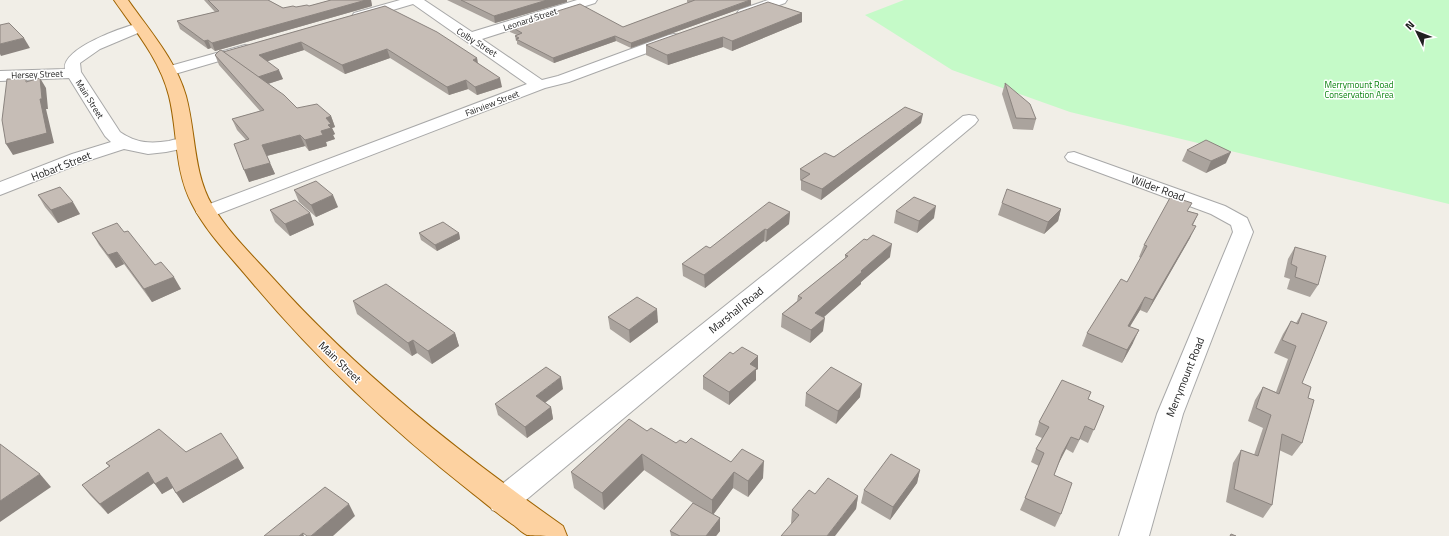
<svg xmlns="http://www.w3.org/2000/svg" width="1449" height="536" font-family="'Titillium Web',sans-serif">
	<rect width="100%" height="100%" fill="#f1eee7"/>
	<polygon fill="#c5fac8" points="904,0 1449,0 1449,204 1070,112 952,70 865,15"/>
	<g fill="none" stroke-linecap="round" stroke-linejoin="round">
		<defs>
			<g id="minor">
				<polygon points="400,0 424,0 472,32 577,0 597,0 595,3 482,39 542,80 558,76 669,35 674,34 679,35 681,38 679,41 569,82 545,88 213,216 206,218 199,216 196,212 199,208 527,84 413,4 359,20 354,19 352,16 354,13"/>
				<polygon points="768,0 787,0 785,3 749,16 739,16 737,13 739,10"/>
				<path d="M 140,23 L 145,24 L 147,27 L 145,30 L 100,49 L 80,63 L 81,72 L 120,132 C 136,143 150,144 169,141 C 176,139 183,137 190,139 L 193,143 L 190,147 L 166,152 L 148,154 L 124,149 L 84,162 L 0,195 L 0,182 L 72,154 L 111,142 L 105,136 L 69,78 L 0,81 L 0,71 L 65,69 C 62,48 123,27 140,23 Z"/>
				<polygon points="245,45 250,46 252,49 250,52 168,76 163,74 160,71 163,68"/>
				<polygon points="969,115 975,116 978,120 975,124 514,510 503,514 492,510 488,501 492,492 963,116"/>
				<polygon points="1074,152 1225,206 1247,218 1253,232 1183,414 1149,536 1119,536 1157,414 1233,232 1231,225 1211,214 1068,161 1065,157 1068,153"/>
			</g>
			<path id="major" d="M 114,0 L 128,0 C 149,30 176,60 186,96 C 196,133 193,172 212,205 C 228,232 251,254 271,276 C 357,372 458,452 563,526 L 567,536 C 558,536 534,536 527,535 C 522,533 517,527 512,524 C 498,514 485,503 471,492 C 391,429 316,359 250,280 C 230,256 206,232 192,204 C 174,170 178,132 169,96 C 160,60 135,30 114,0 Z"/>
		</defs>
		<use href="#minor" stroke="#a8a8a8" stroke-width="2"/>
		<use href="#major" stroke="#9e6300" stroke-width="2"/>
		<use href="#minor" fill="#fff" fill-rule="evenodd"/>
		<use href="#major" fill="#fdd2a1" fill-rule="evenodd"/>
	</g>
	<g fill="#aaa39d">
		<polygon points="204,0 268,0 283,8 309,6 331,0 371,0 372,6 215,51 211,48 208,49 180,29 177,21 215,12"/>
		<polygon points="447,0 567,0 567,2 495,23"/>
		<polygon points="687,0 751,0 751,5 631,48 616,41 554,63 517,44 517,41 516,41 515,36 517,35 510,32 510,26 623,27 689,3 687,2"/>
		<polygon points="385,6 477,58 478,63 502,87 477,95 468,89 449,95 390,58 345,74 304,50 267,61 283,79 268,84 297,108 331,116 335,127 332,128 335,134 333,135 335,139 326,142 327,146 309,151 305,146 267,156 275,174 249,182 246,140 237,130 232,119 260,111 219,65 215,55 223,52"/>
		<polygon points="802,13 802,22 732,51 723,47 668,65 646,55 646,45"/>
		<polygon points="1005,83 1036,119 1033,130 1013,129 1002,94"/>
		<polygon points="921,123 821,200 801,190 801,181 800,180 800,169"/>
		<polygon points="1187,150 1226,163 1206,173 1182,161"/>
		<polygon points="294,190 338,207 316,217 299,202"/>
		<polygon points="38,195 80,214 58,223 45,207"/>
		<polygon points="1002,203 1061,209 1058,221 1044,234 998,215"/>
		<polygon points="270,210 310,213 314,225 290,236 275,222"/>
		<polygon points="896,211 934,218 917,233 894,223"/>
		<polygon points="1188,211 1198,214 1193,225 1190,238 1147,313 1140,310 1130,326 1133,343 1122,363 1082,346 1087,333 1127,282 1141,258 1139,257 1144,245"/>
		<polygon points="790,212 789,224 766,242 764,241 705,288 683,276 682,264 710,248"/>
		<polygon points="124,232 155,265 181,289 152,302 124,264 116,268 99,245 92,233"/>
		<polygon points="419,233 459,233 460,239 437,251 421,240"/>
		<polygon points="1295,247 1318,285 1310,297 1287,289 1290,279 1284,277 1288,259"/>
		<polygon points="845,255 890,257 861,282 861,284 823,317 823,331 810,343 781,327 782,314 797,301 798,296 845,259"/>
		<polygon points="353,301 455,333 459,346 432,364 417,353 412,356 357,314"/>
		<polygon points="1302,313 1302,383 1308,398 1302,443 1292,456 1279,450 1272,505 1263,518 1226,502 1233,463 1241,450 1254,455 1263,428 1248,421 1255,400 1263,387 1276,392 1288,359 1274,353 1283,334 1291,321 1296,323"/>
		<polygon points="608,317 658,322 630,343 610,329"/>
		<polygon points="733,354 758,369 756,370 756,380 729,405 703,389 703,376"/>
		<polygon points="563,389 545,403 551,407 553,419 527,438 498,415 495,404"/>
		<polygon points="806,393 860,397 836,424 805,406"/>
		<polygon points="1088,399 1104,406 1088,443 1080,439 1073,453 1066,449 1059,463 1054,475 1061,514 1055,527 1020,510 1039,466 1031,462 1036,449 1042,438 1035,435 1039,422"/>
		<polygon points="647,431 676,443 686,443 731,462 763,478 748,497 733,488 713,515 720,518 720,531 716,536 671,536 670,531 693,503 644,470 604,510 574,488 571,472"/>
		<polygon points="186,452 238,458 244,468 183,503 173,488 162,494 154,483 108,514 90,495 82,485 110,467 106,463"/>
		<polygon points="920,470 917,483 890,520 861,503 864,490"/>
		<polygon points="815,494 858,496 856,509 792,524 791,523 792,510"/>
	</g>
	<g fill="#8b847f">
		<polygon points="366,0 371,0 372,6 215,51 212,43"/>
		<polygon points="547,0 567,0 567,2 495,23 494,16"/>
		<polygon points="751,0 751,5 631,48 631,43"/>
		<polygon points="802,13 802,22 732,51 732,41"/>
		<polygon points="615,36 616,41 554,63 553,58"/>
		<polygon points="723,37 723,47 668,65 667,55"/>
		<polygon points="24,38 30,48 1,56 0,54 0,44"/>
		<polygon points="208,40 211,48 208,49 204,41"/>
		<polygon points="301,42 304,50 262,63 259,55"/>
		<polygon points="387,49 390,58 345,74 342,65"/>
		<polygon points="477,58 478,67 473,60"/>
		<polygon points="279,70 283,79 261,86 258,77"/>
		<polygon points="40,78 46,88 48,109 46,109 54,143 13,155 6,144 40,99"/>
		<polygon points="500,78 502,87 477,95 475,87"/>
		<polygon points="466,80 468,89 449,95 447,87"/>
		<polygon points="923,114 921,123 821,200 822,189"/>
		<polygon points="331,116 335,127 332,128 335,134 333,135 335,139 326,142 327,146 309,151 305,140 321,131 326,118"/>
		<polygon points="300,135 305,146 266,156 262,145"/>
		<polygon points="1231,152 1226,163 1206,173 1211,161"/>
		<polygon points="270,163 275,174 249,182 244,170"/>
		<polygon points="333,195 338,207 316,217 311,205"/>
		<polygon points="73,202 80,214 58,223 51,210"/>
		<polygon points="936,206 934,218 917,233 919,221"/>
		<polygon points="1061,209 1058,221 1044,234 1048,222"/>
		<polygon points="790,212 789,224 766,242 767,230"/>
		<polygon points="310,213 314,225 290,236 285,224"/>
		<polygon points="1196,226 1190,238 1147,313 1153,300"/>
		<polygon points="765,229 764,241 705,288 704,275"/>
		<polygon points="459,233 460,239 437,251 435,245"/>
		<polygon points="892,244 890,257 861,282 861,284 814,326 815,313 861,271"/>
		<polygon points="117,252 124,264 116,268 108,255"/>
		<polygon points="174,277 181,289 152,302 144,289"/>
		<polygon points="1145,297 1140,310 1123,338 1128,326"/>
		<polygon points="657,309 658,322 630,343 629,330"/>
		<polygon points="825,318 823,331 810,343 811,330"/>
		<polygon points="1139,330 1133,343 1122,363 1127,350"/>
		<polygon points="455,333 459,346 432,364 428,351"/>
		<polygon points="413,340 417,353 412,356 408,343"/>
		<polygon points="758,356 758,369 756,370 756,380 729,405 729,392 750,364"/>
		<polygon points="561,377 563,389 539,407 536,396"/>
		<polygon points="862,384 860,397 836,424 838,411"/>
		<polygon points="551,407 553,419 527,438 525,427"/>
		<polygon points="1071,437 1066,449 1057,466 1062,454"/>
		<polygon points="642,454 644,470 604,510 602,493"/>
		<polygon points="238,458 244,468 183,503 176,493"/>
		<polygon points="764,461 763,478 748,497 748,481"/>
		<polygon points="920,470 917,483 890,520 893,507"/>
		<polygon points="148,472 155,482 108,514 100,504"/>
		<polygon points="734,472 733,488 712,516 712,500"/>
		<polygon points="40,474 51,487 0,522 0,501"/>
		<polygon points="167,477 174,487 162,494 155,484"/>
		<polygon points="858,496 856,509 835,536 827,536"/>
		<polygon points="349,504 355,516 333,536 311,536"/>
		<polygon points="720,518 720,531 716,536 706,536"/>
		<polygon points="303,533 304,536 299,536"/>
	</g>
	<g fill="#c6bdb6" stroke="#8b847f">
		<polygon points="208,0 268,0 283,8 293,6 296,7 307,5 309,6 331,0 366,0 212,43 208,40 204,41 177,21 219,11"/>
		<polygon points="461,0 547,0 494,16"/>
		<polygon points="695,0 750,0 631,43 615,36 553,58 516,39 519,38 515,36 522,33 510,26 580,4 623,27"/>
		<polygon points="768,2 802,13 732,41 723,37 667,55 646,45"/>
		<polygon points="385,6 437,32 477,58 473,60 500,78 475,87 466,80 447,87 387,49 342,65 301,42 259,55 279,70 258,77 223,52"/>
		<polygon points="9,23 24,38 0,44 0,25"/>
		<polygon points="221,50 284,95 297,108 317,104 331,116 326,118 331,124 328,125 331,128 321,131 323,135 305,140 300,135 262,145 270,163 244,170 234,144 249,139 232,119 264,110 215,55 219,51"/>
		<polygon points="40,78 42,99 40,99 47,133 6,144 2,120 7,79 26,79 26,82"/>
		<polygon points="1005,83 1030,104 1036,119 1016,118"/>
		<polygon points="905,107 923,114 822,189 801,180 810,174 800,169 825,153 834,157"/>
		<polygon points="1206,140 1231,152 1211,161 1187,150"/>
		<polygon points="316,181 333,195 311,205 294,190"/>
		<polygon points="60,187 73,202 51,210 38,195"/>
		<polygon points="1007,189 1061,209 1048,222 1002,203"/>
		<polygon points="1171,196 1192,203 1187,211 1198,214 1192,225 1196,226 1153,300 1145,297 1128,326 1139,330 1127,350 1087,333 1121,279 1127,282 1147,246 1144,245"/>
		<polygon points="914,197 936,206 919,221 896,211"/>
		<polygon points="295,200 310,213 285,224 270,210"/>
		<polygon points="769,202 790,212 767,230 765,229 704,275 682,264 706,246 710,248"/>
		<polygon points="443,222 459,233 435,245 419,233"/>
		<polygon points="117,223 124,232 128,231 155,265 161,262 174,277 144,289 117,252 108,255 92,233"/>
		<polygon points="873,235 892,244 861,271 862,272 815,313 825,318 811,330 782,314 802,298 798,296 848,256 845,255 864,239 867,240"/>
		<polygon points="1295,247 1326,256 1318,285 1295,277 1297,267 1291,264"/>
		<polygon points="386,284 455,333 428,351 413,340 408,343 353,301"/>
		<polygon points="637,297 657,309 629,330 608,317"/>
		<polygon points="1302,313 1327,322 1302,383 1311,387 1308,398 1314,400 1302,443 1282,434 1272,505 1234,489 1241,450 1258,456 1271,415 1256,408 1263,387 1279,394 1296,346 1282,340 1291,321 1298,324"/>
		<polygon points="742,347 758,356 750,364 757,368 729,392 703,376 730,352 733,354"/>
		<polygon points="546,367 561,377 536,396 551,407 525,427 495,404"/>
		<polygon points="831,367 862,384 838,411 806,393"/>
		<polygon points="1062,380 1091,392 1088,399 1104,406 1094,430 1085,426 1079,440 1071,437 1062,454 1054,475 1072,483 1061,514 1025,498 1044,453 1036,449 1049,427 1039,422"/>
		<polygon points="629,419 647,431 651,428 676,443 680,440 686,443 691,438 731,462 742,449 764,461 748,481 734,472 712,500 642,454 602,493 571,472"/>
		<polygon points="159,429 186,452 221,433 238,458 176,493 167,477 155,484 148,472 100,504 82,485 110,466 106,463"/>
		<polygon points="0,444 40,474 0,501"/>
		<polygon points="891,454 920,470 893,507 864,490"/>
		<polygon points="828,478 858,496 827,536 781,536 799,515 792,510 809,490 815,494"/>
		<polygon points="325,487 349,504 311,536 307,536 303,533 299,536 264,536"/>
		<polygon points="693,503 720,518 706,536 680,536 670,531"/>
		<polygon points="1231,534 1236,536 1230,536"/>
	</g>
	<g text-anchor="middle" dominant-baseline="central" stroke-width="3" stroke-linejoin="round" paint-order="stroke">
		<g font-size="9" fill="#212121" stroke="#fff">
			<text transform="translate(530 19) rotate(-18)">Leonard Street</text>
			<text transform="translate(477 42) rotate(32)">Colby Street</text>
			<text transform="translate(37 74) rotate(-2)">Hersey Street</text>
			<text transform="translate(90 99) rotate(58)">Main Street</text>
			<text transform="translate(492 103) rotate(-21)">Fairview Street</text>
		</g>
		<g font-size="9" fill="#0b8310" stroke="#fff">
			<text x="1359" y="84">Merrymount Road<tspan x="1359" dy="10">Conservation Area</tspan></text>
		</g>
		<g font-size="11" fill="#212121" stroke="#fff">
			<text transform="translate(61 166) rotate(-21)">Hobart Street</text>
			<text transform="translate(1158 188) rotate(20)">Wilder Road</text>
			<text transform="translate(736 310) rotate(-39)">Marshall Road</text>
			<text transform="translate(340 362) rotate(44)">Main Street</text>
			<text transform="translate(1185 377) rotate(-68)">Merrymount Road</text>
		</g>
	</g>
	<g transform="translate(1417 32) rotate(313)" stroke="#ffffff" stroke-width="3" paint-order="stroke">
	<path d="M0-3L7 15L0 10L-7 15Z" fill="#212121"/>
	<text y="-6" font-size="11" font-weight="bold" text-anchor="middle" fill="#212121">N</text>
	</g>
</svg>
